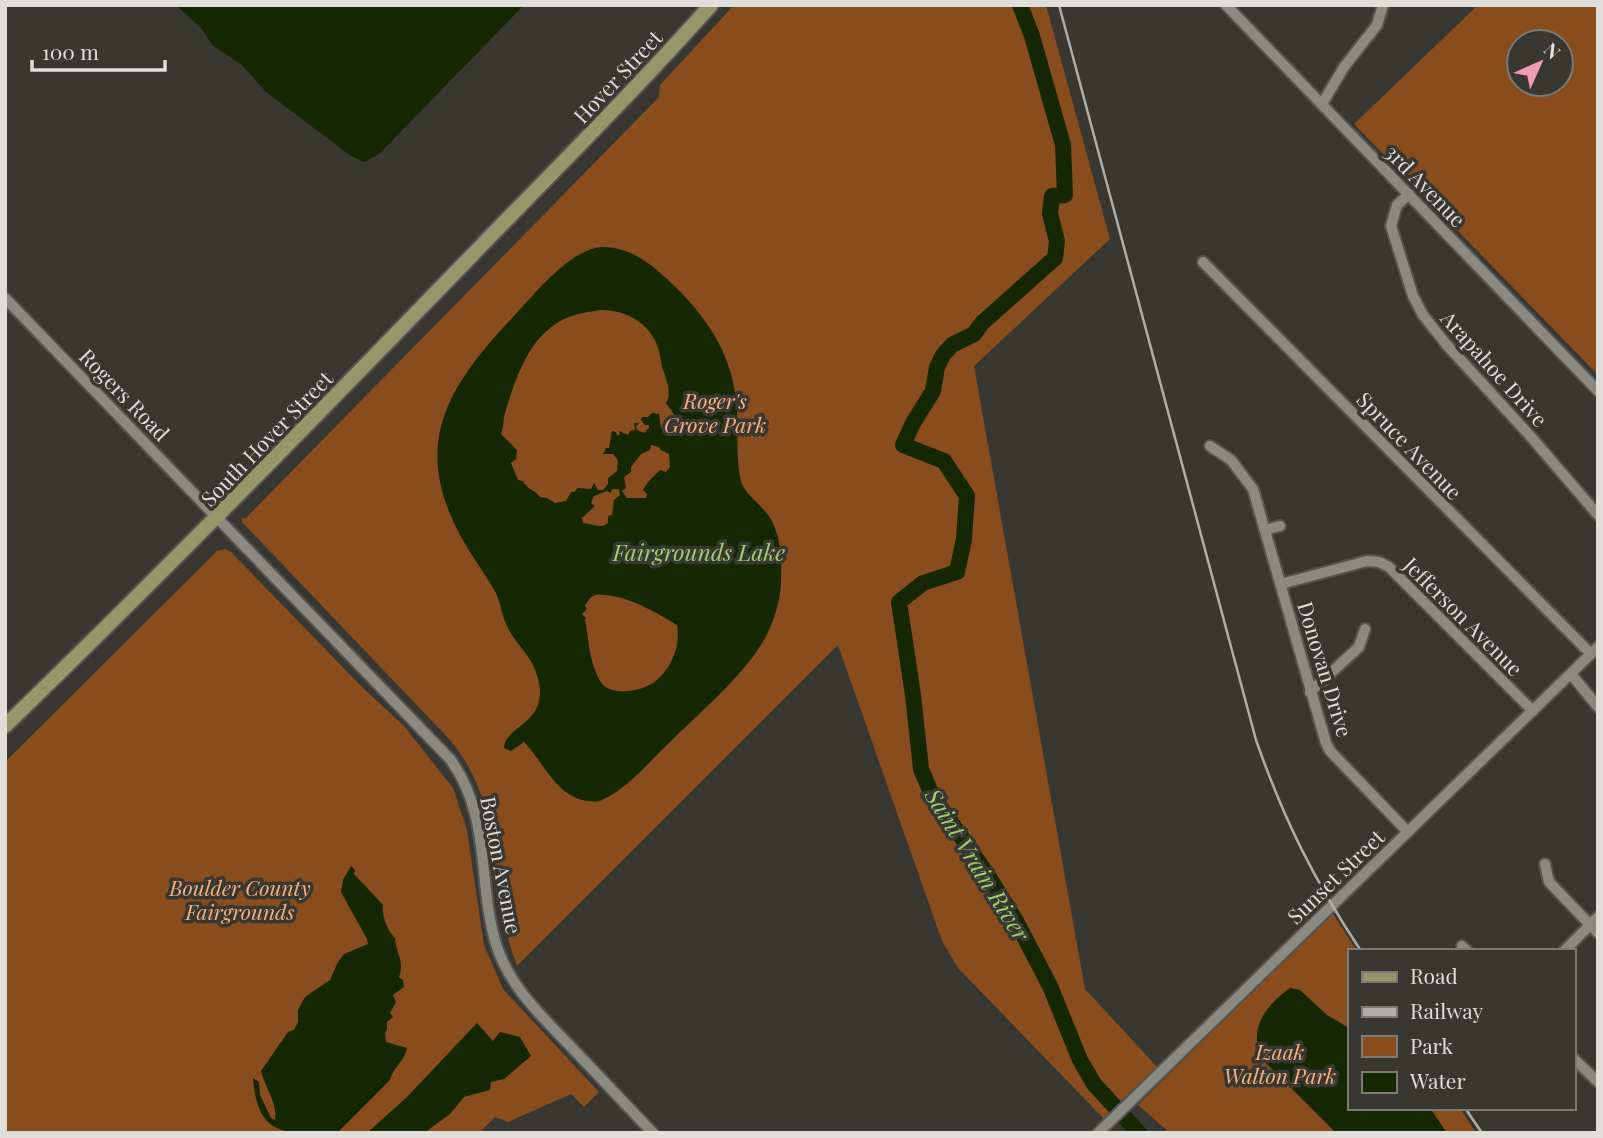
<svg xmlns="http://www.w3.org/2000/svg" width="1603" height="1138" font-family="'Playfair Display',serif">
	<rect width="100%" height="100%" fill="#393732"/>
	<g fill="#884c1d" fill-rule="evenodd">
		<path d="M 734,5 L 1046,5 L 1110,239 L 974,366 L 1085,989 L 1161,1071 L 1108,1123 L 958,968 L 942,941 L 838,645 L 517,966 C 487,888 507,808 450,740 L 242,522 L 242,517 L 245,519 L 659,97 L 660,85 Z"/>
		<path d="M 1478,5 L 1598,5 L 1598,375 L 1354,124 ZM 1561,42 L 1561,84 L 1519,84 L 1519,42 Z"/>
		<polygon points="225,549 231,552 363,688 404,726 453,788 467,830 484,945 503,989 599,1092 584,1107 571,1094 508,1122 495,1117 479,1133 5,1133 5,762 217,551"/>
		<polygon points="1332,912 1357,951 1349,951 1349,1108 1460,1108 1476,1133 1170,1133 1138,1105"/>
	</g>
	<g fill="#152703" fill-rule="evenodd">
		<polygon points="176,5 524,5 379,154 364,162 351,156 266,92 242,65 212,45 202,29"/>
		<path d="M 601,247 C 627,246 649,262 667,279 C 707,316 735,356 737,413 C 738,436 736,459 741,482 C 746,494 756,501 765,511 C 781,529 782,559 781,582 C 780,606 771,631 757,651 C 734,684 697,715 669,743 C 649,762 629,787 604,799 C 599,802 594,802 589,801 C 556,798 544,762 524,742 L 511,751 L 504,748 C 504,726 547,724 539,683 C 534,656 518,648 508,628 C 502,617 501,604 496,593 C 483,570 466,549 455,525 C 413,438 452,382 512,318 C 534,295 569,250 601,247 ZM 600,310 C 626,309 653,325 659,351 C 661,359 661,365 664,372 C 667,383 672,393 666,403 L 676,417 L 675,428 L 666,425 L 661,429 L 659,414 L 652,413 L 648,417 L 642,417 L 641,420 L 645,425 L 649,425 L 649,428 L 644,433 L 637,430 L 636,426 L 639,423 L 634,423 L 635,430 L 630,431 L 628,435 L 619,431 L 620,434 L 617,436 L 616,432 L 612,431 L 609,448 L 606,448 L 603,454 L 613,454 L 618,460 L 617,471 L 608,478 L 608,484 L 603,490 L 598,490 L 594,483 L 591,489 L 578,488 L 574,492 L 571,492 L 566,501 L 555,503 L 547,498 L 540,497 C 536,490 527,490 523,481 L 518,480 L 511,463 L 516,459 L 517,450 L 501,434 C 504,427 503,420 505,413 C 516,377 530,332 569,317 C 579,313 590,312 600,310 ZM 651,445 L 659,447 L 661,450 L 669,454 L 670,467 L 666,472 L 660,470 L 648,482 L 643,490 L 647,494 L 646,498 L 627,498 L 622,491 L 626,488 L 624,477 L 631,472 L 631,467 L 641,454 L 650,450 ZM 612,489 L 619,489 L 620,495 L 614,500 L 612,515 L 608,516 L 608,523 C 599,530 592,523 583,523 L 582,518 L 595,506 L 591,503 L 594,496 L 607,491 L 611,493 ZM 595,595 C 624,593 653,611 677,625 C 681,646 671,670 653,683 C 639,692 609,697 600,681 C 589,662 589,640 585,620 L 586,618 L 582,614 L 587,609 L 585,606 L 590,598 Z"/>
		<path d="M 351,866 L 355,870 L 354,874 L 383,905 C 381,915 388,932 395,938 C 396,953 405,962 399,977 L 403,980 L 404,987 L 393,995 L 396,1002 L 390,1013 L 393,1017 L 387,1022 L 387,1030 L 385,1033 L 386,1042 L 407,1048 C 405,1061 393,1067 390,1080 L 337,1133 C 284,1133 258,1138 253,1078 L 259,1082 L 260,1095 L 271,1118 L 275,1120 C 278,1104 265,1087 261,1071 L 288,1032 L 294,1030 L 298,1022 L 298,1010 L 305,997 L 330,980 L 338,962 L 344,954 L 368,944 L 367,939 L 341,892 L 343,880 Z"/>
		<path d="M 1290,988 L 1300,990 L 1327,1015 L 1349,1028 L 1349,1108 L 1430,1108 L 1447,1133 L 1336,1133 L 1264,1061 C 1246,1031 1265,1006 1290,988 Z"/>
		<polygon points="477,1023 493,1041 500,1032 520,1037 531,1056 504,1079 491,1082 490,1090 464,1097 450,1114 424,1133 367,1133 407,1097"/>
	</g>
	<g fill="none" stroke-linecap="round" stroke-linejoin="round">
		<polyline stroke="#152703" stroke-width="16" points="1020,5 1032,36 1063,145 1065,195 1052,196 1050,214 1057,241 1055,258 982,323 974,334 952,345 943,355 937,367 933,391 913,423 903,445 944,461 967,496 964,539 957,572 923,583 899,602 913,695 921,769 932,795 987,874 1016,921 1050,986 1080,1060 1094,1084 1139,1133"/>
		<defs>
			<g id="minor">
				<polyline points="1226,5 1598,391"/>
				<polyline points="1322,104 1344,67 1377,25 1383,5"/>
				<polyline points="1409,194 1397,205 1391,226 1413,296 1423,315 1446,344 1532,438 1598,515"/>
				<polyline points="1203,262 1591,654"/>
				<path d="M 5,298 L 450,759 C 492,817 477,881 496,944 C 510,989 545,1019 575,1051 C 601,1078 627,1106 653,1133"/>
				<polyline points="1210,446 1231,460 1253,489 1326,743 1330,751 1408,832"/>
				<polyline points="1265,530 1280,526"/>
				<polyline points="1281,584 1367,561 1379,562 1389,567 1533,711"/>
				<polyline points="1571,674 1598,707"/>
				<polyline points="1310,692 1359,647 1365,629"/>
				<polyline points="1545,864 1549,882 1598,933"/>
				<polyline points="1462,946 1467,951"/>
				<polyline points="1564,951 1598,917"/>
				<polyline points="1573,1058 1598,1082"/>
				<polyline points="1098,1133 1598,647"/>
			</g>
			<path id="major" d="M 5,726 C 167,569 324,408 481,246 C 559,166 637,88 711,5"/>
		</defs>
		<use href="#minor" stroke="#555450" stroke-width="14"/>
		<use href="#major" stroke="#555450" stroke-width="18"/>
		<use href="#minor" stroke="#8a8982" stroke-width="10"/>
		<use href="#major" stroke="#949769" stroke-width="14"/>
		<g stroke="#aeada9" stroke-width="2.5">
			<path d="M 1059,5 L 1256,740 C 1284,820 1314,880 1361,951"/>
			<polyline points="1465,1108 1482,1133"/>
		</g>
	</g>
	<g text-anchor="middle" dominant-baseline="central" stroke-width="7" stroke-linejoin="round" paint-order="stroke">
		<g font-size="21" fill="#dfdedb" stroke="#393732">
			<text transform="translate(617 76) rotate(-47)">Hover Street</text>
			<text transform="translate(1426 185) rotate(46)">3rd Avenue</text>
			<text transform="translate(1495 368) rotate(48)">Arapahoe Drive</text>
			<text transform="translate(125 394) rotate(46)">Rogers Road</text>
			<text transform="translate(266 438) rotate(-46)">South Hover Street</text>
			<text transform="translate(1410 445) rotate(46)">Spruce Avenue</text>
			<text transform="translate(1464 616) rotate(45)">Jefferson Avenue</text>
			<text transform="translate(1326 669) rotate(73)">Donovan Drive</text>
			<text transform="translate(502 865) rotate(79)">Boston Avenue</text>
			<text transform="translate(1335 876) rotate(-44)">Sunset Street</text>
		</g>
		<g font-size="21" font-style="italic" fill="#fab07c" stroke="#393732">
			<text x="715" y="400">Roger's<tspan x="715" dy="24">Grove Park</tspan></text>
			<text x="240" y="887">Boulder County<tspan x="240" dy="24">Fairgrounds</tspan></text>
			<text x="1280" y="1051">Izaak<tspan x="1280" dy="24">Walton Park</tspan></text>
		</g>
		<g font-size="23" font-style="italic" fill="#9dd070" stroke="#393732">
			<text x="699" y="551">Fairgrounds Lake</text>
			<text transform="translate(978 864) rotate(58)">Saint Vrain River</text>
		</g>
	</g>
	<rect width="1603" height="1138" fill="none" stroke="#dfdedb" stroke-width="14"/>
	<rect x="1348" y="949" width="228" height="161" fill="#393732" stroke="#7b7a76" stroke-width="2"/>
	<rect x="1362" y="972" width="35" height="10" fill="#949769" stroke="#7b7a76" stroke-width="2"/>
	<text x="1410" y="984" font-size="21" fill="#dfdedb">Road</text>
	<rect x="1362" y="1007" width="35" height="10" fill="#aeada9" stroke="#7b7a76" stroke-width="2"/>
	<text x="1410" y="1019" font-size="21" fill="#dfdedb">Railway</text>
	<rect x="1362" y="1036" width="35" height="21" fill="#884c1d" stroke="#7b7a76" stroke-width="2"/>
	<text x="1410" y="1054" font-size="21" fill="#dfdedb">Park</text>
	<rect x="1362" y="1072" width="35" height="21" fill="#152703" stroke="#7b7a76" stroke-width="2"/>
	<text x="1410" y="1089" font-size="21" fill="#dfdedb">Water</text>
	<g transform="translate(1540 63) rotate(45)"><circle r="33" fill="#393732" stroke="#7b7a76" stroke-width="2"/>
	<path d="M0-5L12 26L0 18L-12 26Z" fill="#f09ab6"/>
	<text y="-10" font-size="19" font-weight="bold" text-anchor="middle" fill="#dfdedb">N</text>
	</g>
	<path d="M32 60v10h133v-10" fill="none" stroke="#dfdedb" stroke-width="3.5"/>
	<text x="42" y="60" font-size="21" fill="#dfdedb" stroke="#393732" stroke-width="5" paint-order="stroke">100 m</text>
</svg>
